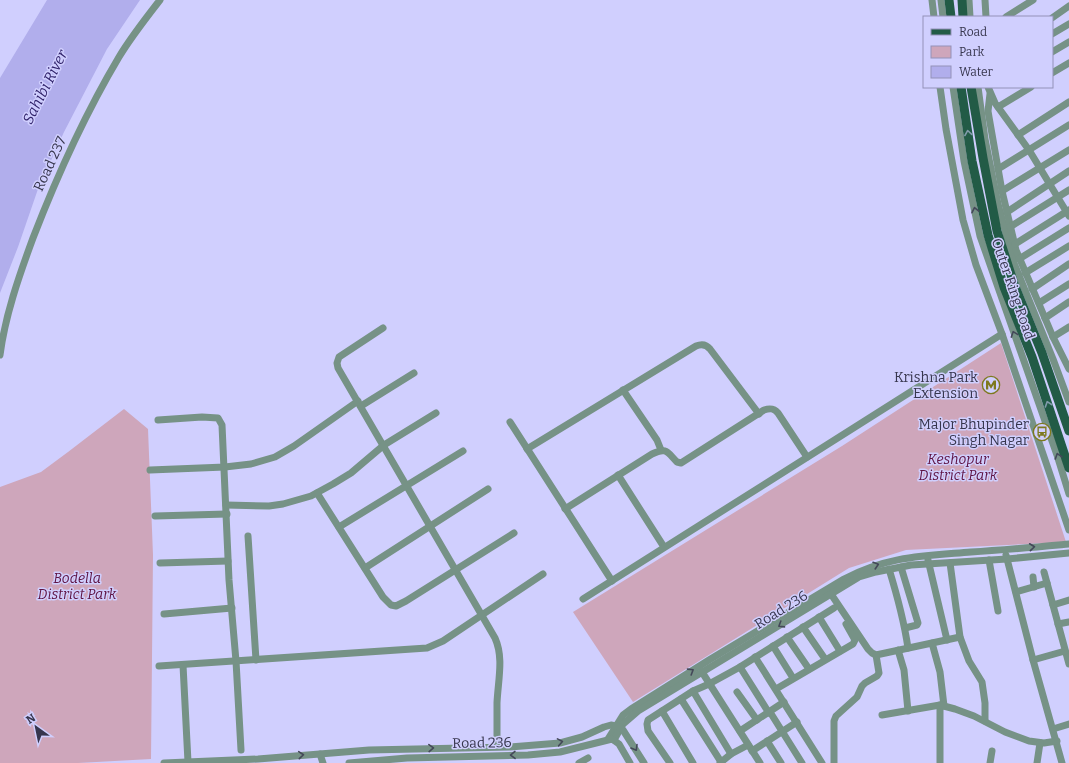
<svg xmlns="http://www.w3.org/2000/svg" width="1069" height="763" font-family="Bitter,serif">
	<rect width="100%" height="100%" fill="#d0cffe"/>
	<g fill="#cea6bb">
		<polygon points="1001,343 1066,542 906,550 849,568 633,702 573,612 842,446"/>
		<polygon points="124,409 148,429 153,555 151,759 78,763 0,763 0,487 41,472 68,452"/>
	</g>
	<polygon fill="#b1aeec" points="47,0 140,0 107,49 64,132 38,189 18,247 0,293 0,78"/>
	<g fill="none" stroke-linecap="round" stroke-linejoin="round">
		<g stroke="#769286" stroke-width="7">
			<polyline points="932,0 934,17"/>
			<polyline points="941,0 943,17"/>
			<polyline points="969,0 970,17"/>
			<polyline points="985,0 986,17"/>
			<polyline points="1006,17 1033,0"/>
			<polyline points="1052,18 1069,6"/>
			<polyline points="1052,34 1069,24"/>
			<polyline points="1052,52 1069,42"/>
			<polyline points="1052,73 1069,63"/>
			<polyline points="940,87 946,129 963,220 976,265 1002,334 1069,530"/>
			<polyline points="953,87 964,161 980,236 1057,455 1069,494"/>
			<polyline points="978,87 985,139 998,204 1014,263 1053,359 1069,402"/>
			<polyline points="988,87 995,103 1029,150 1069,216"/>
			<polyline points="990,94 988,111 989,117 1002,191 1016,250 1053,337 1069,369"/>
			<polyline points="998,107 1031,87"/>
			<polyline points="1018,135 1069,102"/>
			<polyline points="998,169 1069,125"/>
			<polyline points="1002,191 1069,150"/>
			<polyline points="1007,212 1069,171"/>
			<polyline points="1010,227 1069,190"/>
			<polyline points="1015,244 1069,210"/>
			<polyline points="1019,259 1069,228"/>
			<polyline points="1025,273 1069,246"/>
			<polyline points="1032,289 1069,264"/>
			<polyline points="1039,303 1069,284"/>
			<polyline points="1045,318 1069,302"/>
			<path d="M 383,328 L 339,357 L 337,363 L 338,368 L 495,638 C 504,658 498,680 497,703 C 497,717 497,732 497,746"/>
			<polyline points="1053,337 1069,327"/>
			<path d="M 0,355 C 5,316 19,276 33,238 C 57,176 85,114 119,57 C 131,37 146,18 160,0"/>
			<polyline points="623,390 657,440 661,450"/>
			<polyline points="361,406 414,373"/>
			<polyline points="158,420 202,417 218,418 222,425 229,580 236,661 241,750"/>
			<polyline points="510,422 612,581"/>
			<path d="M 527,449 L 696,346 C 701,344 706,344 710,349 L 759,414"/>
			<polyline points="150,470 225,467 251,464 275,457 294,446 358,401"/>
			<polyline points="618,475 664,547"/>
			<polyline points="317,493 383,597 391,605 396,606 406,601 514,533"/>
			<polyline points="226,505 269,506 283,504 311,496 333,484 351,473 384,445 436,413"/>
			<path d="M 565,509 L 652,454 C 667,447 667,452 677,462 L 681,463 L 764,410 C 770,408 774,408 778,413 L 807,457"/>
			<polyline points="155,516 227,514"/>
			<polyline points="339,527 463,451"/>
			<polyline points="248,536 256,660"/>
			<polyline points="1006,555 1033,660 1062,763"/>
			<polyline points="928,560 947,640"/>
			<polyline points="989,560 998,611"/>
			<polyline points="160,563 228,561"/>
			<polyline points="950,563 960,637 969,661 982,682 985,703 985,721"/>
			<polyline points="901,567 918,623 917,625 905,628"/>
			<polyline points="365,568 488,489"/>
			<path d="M 889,569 C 897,595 904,621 908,648"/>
			<polyline points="1044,572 1069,664"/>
			<polyline points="1033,577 1034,587"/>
			<polyline points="1016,592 1047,583"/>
			<polyline points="831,594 868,649 872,653 876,655 960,637"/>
			<polyline points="583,599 1002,334"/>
			<polyline points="1053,605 1069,600"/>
			<polyline points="164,614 232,608"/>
			<polyline points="819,617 840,651"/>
			<polyline points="1058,624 1069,622"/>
			<polyline points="803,627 825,659"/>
			<polyline points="787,637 809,669"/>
			<polyline points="932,643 940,672 944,706"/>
			<polyline points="773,646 793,678"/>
			<polyline points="898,650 904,670 908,711"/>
			<polyline points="755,657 822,763"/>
			<polyline points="1033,660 1065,651"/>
			<polyline points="183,665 188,762"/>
			<polyline points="159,666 427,648 443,641 543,574"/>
			<polyline points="740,667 769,713"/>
			<polyline points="702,672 760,763"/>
			<polyline points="776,689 853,644 855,640 846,624"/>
			<polyline points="693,691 731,754"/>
			<polyline points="737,692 757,720"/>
			<polyline points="681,699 721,762"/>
			<polyline points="940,705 940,763"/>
			<polyline points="662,711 693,763"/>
			<polyline points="770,712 802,763"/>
			<polyline points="882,715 940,705 955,709 974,716 1005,732 1029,741 1044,743 1057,741"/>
			<polyline points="1053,729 1069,724"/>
			<polyline points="740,731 784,702"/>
			<path d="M 608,739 L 623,715 L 631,709 L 709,660 L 844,579 C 888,556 923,556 971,552 C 1004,550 1036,547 1069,544"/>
			<polyline points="614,740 623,724 638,711 859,577 876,572 911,565 1007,559 1069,553"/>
			<polyline points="767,741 781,763"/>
			<polyline points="752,751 797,722"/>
			<polyline points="320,754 323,763"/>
			<polyline points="164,763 258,759 369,750 510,747 560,743 582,737 604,727 611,725 620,727 623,730 644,763"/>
			<polyline points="349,763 407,758 528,755 560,752 612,739 619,744 630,763"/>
			<polyline points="579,763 588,758"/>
			<polyline points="670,763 648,731 647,724 648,720 693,691 709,684 740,667 834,608"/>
			<polyline points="720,763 731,754 748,745"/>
			<polyline points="834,763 834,721 836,716 857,697 862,686 865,683 877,676 879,673 876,655"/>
			<polyline points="990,763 992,751"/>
			<polyline points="1037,763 1040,743"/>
		</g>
		<g stroke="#225b46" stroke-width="9">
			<polyline points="949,0 951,17"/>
			<polyline points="962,0 963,17"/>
			<polyline points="961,87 972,161 988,235 1004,287 1032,357 1069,468"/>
			<polyline points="971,87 983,158 997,231 1014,284 1042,353 1069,431"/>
		</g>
	</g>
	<defs><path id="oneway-chevron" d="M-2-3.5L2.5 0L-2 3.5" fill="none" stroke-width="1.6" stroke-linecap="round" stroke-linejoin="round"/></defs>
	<g stroke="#829bab">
		<use href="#oneway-chevron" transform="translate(968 133) rotate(-99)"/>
		<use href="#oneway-chevron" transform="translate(1048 404) rotate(-109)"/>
	</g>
	<g stroke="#444859">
		<use href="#oneway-chevron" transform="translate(975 210) rotate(-102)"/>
		<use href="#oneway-chevron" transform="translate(1014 334) rotate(-110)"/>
		<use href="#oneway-chevron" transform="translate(1058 456) rotate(-108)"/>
		<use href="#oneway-chevron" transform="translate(1032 547) rotate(-6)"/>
		<use href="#oneway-chevron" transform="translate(876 565) rotate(-18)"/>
		<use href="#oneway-chevron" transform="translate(781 625) rotate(148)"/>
		<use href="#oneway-chevron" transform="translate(691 671) rotate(-32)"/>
		<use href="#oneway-chevron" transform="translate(560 742) rotate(-10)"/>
		<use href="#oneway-chevron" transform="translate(431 748) rotate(-2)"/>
		<use href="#oneway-chevron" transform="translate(635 748) rotate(59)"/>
		<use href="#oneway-chevron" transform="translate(301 755) rotate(-5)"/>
		<use href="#oneway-chevron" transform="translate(513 755) rotate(179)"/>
	</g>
	<defs>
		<symbol id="metro-ring" viewBox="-11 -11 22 22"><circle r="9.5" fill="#d0cffe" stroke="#7e791f" stroke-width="1.5"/><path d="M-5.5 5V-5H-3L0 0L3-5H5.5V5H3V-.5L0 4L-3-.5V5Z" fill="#7e791f"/></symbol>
		<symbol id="bus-ring" viewBox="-11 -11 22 22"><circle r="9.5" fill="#d0cffe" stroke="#7e791f" stroke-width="1.5"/><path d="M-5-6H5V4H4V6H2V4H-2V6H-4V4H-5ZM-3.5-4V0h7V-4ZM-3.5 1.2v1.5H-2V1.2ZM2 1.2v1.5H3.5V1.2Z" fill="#7e791f"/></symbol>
	</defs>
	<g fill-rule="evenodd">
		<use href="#metro-ring" x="981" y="375" width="20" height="20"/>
		<use href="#bus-ring" x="1032" y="422" width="20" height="20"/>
	</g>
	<g text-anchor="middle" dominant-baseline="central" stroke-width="3" stroke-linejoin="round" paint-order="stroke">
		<g font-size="14" fill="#37364e" stroke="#d0cffe">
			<text transform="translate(50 164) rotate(-65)">Road 237</text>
			<text transform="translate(1013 289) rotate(71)">Outer Ring Road</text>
			<text transform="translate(781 610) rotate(-32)">Road 236</text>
			<text transform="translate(482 743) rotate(-1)">Road 236</text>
		</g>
		<g font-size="14" fill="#37364e" stroke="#d0cffe" text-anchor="end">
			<text x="978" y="377">Krishna Park<tspan x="978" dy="16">Extension</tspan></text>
			<text x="1029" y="424">Major Bhupinder<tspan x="1029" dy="16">Singh Nagar</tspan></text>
		</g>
		<g font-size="14" font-style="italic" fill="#5e1343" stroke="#d0cffe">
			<text x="958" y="459">Keshopur<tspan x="958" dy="16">District Park</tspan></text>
			<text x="77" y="578">Bodella<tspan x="77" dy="16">District Park</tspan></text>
		</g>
		<g font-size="15" font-style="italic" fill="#31236b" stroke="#d0cffe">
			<text transform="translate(45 87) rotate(-63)">Sahibi River</text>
		</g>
	</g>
	<rect x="923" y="16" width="130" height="72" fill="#d0cffe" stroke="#9392b8"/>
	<rect x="931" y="29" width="20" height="6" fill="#225b46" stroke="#9392b8"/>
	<text x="959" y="36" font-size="12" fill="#37364e">Road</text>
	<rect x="931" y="46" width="20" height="12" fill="#cea6bb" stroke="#9392b8"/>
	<text x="959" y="56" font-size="12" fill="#37364e">Park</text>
	<rect x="931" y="66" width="20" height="12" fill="#b1aeec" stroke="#9392b8"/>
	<text x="959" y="76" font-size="12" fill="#37364e">Water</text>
	<g transform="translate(36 727) rotate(327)" stroke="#d0cffe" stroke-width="3" paint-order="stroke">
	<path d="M0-3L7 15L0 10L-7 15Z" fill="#37364e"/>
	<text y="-6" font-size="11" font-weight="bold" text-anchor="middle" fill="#37364e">N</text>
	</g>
</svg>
